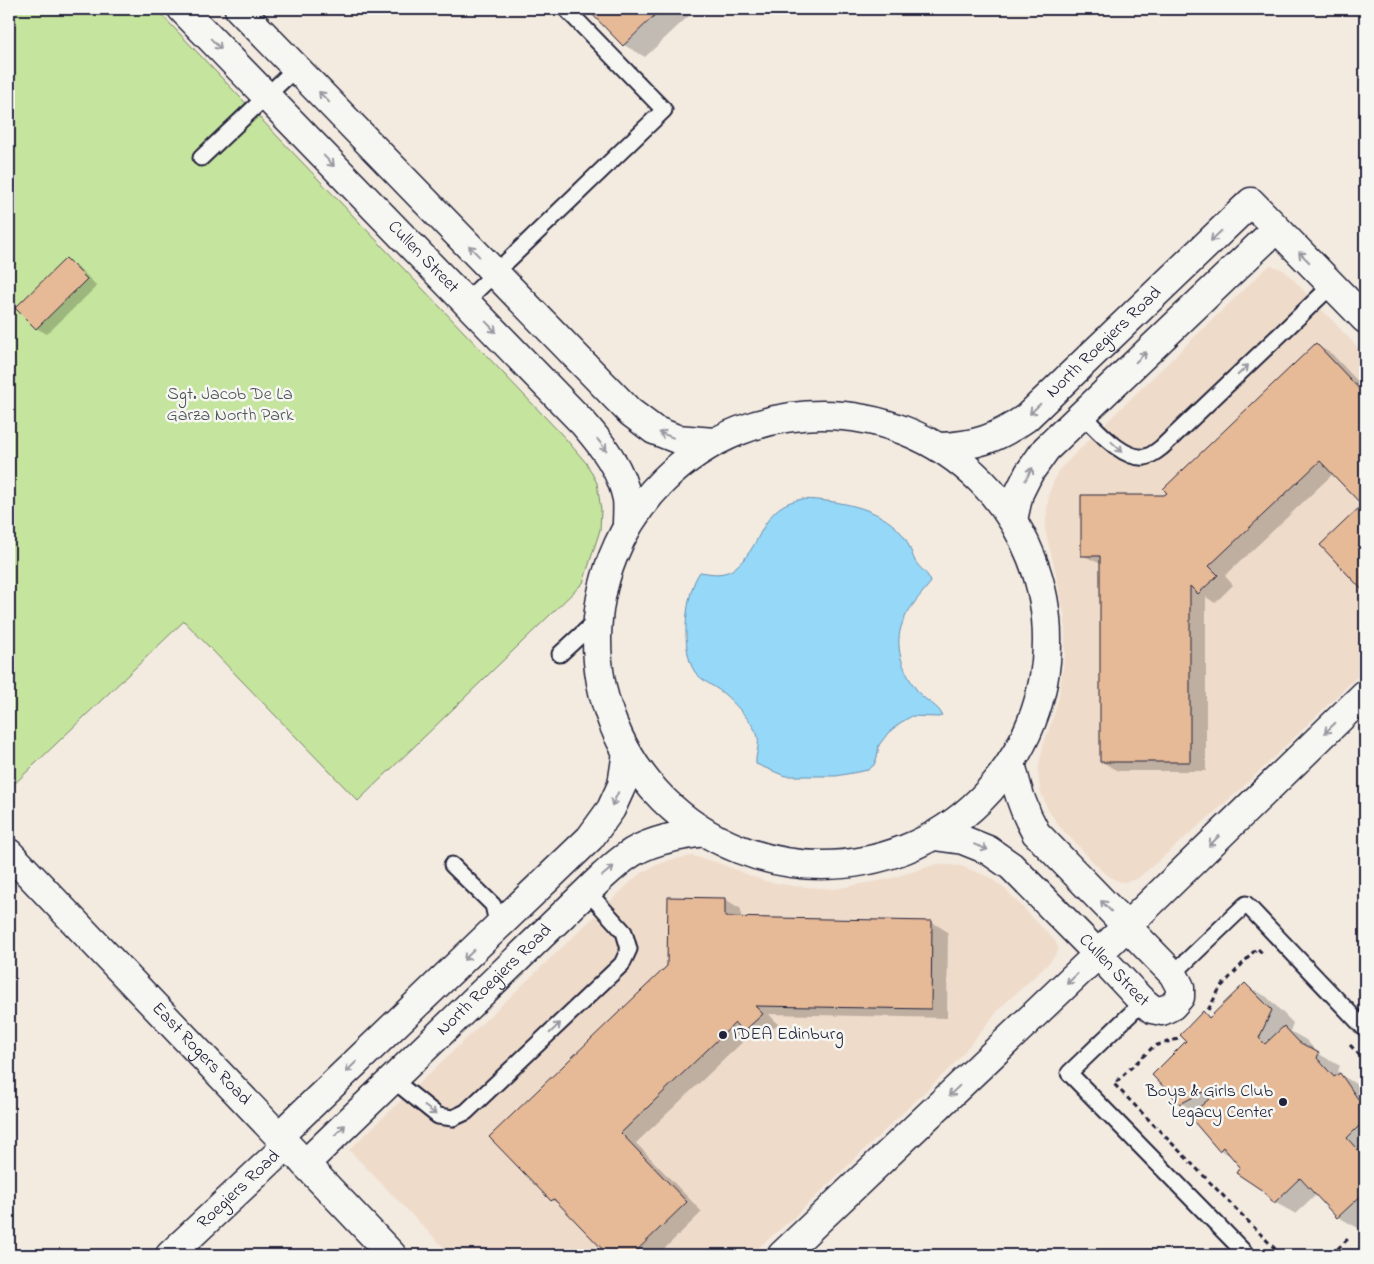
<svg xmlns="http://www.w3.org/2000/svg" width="1374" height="1264" font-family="'Indie Flower',sans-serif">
	<rect width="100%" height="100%" fill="#f3eae0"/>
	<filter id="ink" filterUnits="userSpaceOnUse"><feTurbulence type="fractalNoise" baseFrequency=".02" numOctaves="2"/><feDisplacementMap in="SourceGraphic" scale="10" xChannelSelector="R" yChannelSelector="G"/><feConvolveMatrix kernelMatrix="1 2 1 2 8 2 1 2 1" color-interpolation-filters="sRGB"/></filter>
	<g filter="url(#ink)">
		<g fill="#efdbca">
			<polygon points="1271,265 1285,271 1365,355 1365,669 1240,790 1149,869 1137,879 1124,882 1115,880 1103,872 1060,827 1048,810 1040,790 1038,770 1043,746 1052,721 1059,696 1065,653 1065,618 1054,565 1045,530 1049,493 1058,471 1114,415 1264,270"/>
			<polygon points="692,856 716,862 764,881 793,886 834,889 889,879 937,864 961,866 989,877 1005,889 1055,941 1059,950 1048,964 1001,1007 954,1064 793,1218 750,1255 451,1255 349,1150 637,876 652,867 670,860"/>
		</g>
		<polygon fill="#c5e49d" stroke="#74836c" points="9,9 156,9 565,438 587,464 597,483 601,510 600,530 583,583 358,801 184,621 9,789"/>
		<path fill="#96d8f8" stroke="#688fac" d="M 803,499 C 837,501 879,506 902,534 C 908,541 911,552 915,561 C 920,569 928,573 931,582 C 921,595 906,610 901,627 C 894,650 905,676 920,694 C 927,702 939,706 942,715 L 939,717 L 912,716 L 900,723 L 888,733 L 879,745 L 877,757 L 874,765 L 868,770 L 836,776 L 785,776 L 756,764 C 755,754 761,744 757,734 C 752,722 733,701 723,693 C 714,686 702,681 695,672 C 680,651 685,592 700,572 C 708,573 716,575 724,573 C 729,572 733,570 737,566 C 765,542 760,505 803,499 Z"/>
		<g fill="#0003">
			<polygon points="556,9 583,9 573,19"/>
			<polygon points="589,9 696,9 645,57 624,45"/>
			<polygon points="66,260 77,266 97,286 47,334 36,328"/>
			<polygon points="1316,345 1332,354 1365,389 1365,591 1321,545 1364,505 1334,473 1225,576 1233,585 1215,603 1206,597 1206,771 1118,771 1102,762 1101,564 1082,555 1165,496"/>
			<polygon points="725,899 741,909 741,919 932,922 948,932 947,1018 769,1014 778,1024 760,1041 750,1035 636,1143 702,1212 658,1255 610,1255 564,1207 552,1200 668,967"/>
			<polygon points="1245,985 1267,997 1293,1023 1290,1031 1306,1040 1319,1054 1340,1066 1338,1071 1341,1075 1361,1087 1365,1092 1365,1224 1360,1229 1338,1217 1317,1194 1296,1214 1274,1202 1235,1158 1220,1150 1196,1112 1181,1103 1188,1041 1203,1013 1211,1018"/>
		</g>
		<g fill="#e6b997" stroke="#22223b">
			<polygon points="587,9 661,9 623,46"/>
			<polygon points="66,258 87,279 36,329 15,308"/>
			<polygon points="1316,343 1365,395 1365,593 1320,545 1362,505 1320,461 1209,566 1218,575 1198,594 1190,586 1190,762 1100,762 1100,556 1081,556 1081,495 1164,495 1167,493 1163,489"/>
			<polygon points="668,897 725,898 725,917 932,921 931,1009 755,1006 763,1014 743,1032 735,1023 621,1133 687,1202 632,1255 608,1255 554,1199 551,1201 489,1137 667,966"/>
			<polygon points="1245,983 1272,1010 1259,1038 1265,1044 1284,1026 1299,1042 1319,1053 1317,1058 1334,1077 1340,1073 1365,1109 1365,1120 1347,1138 1365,1158 1365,1192 1337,1218 1300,1178 1274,1203 1263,1191 1236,1173 1240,1167 1223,1147 1219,1151 1189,1116 1209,1099 1203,1092 1180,1104 1152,1075 1186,1041 1180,1035 1203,1011 1209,1018"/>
		</g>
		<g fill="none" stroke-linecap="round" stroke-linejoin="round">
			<defs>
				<g id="lane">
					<polyline points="201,158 296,68"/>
					<polyline points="466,301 664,110 566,9"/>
					<path d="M 1081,414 C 1097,429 1122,460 1145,457 C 1151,456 1157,451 1162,447 L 1332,285"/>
					<polyline points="560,654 597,620"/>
					<polyline points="452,865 493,905 498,927"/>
					<polyline points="1173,974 1246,904 1365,1029"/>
					<polyline points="1144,1001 1069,1073 1247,1255"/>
					<polyline points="392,1079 438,1116 453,1118 466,1112 622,964 629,949 624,932 587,891"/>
				</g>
				<g id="street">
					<path id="s1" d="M 182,9 L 584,424 C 603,446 621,469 627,499 C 628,507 627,517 627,526"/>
					<polyline points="239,9 630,412 654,430 677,439 714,442"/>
					<circle cx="822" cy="640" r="225"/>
					<path id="s2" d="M 939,447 C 975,446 996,439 1026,418 L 1251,202 L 1365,319"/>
					<polyline points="1013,520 1019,493 1029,473 1046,449 1276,229"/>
					<path id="s3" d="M 934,836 L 963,840 L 988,850 L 1011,866 L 1098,954 L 1140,999 L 1152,1009 L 1162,1011 L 1172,1006 L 1180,997 L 1180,987 L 1173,974 L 1036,833 C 1023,810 1017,789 1011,763"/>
					<polyline points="279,1136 590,838 611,809 622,785 627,752"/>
					<path id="s4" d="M 305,1164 L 603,876 C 611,869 618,862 627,856 C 647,841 680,835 704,832"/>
					<path id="s5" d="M 170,1255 L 287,1145"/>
					<polyline points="782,1255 1098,954 1365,694"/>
				</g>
				<g id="secondary">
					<path id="s6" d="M 9,853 L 392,1255"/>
				</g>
			</defs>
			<use href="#lane" stroke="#22223b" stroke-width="19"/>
			<use href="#street" stroke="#22223b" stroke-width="31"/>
			<use href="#secondary" stroke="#22223b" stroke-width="31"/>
			<g stroke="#22223b" stroke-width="3" stroke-dasharray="5 4" stroke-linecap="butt">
				<polyline points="1208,1010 1220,988 1257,948 1263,954"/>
				<polyline points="1178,1039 1154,1046 1114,1084 1281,1255"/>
				<polyline points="1350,1045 1365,1061"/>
				<polyline points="1331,1255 1349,1238"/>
			</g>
			<use href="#lane" stroke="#f6f6f2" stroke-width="15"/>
			<use href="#street" stroke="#f6f6f2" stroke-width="28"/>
			<use href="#secondary" stroke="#f6f6f2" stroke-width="28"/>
		</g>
		<defs><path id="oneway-shaft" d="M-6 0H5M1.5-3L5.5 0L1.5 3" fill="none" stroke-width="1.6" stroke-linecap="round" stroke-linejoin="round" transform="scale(1.25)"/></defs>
		<g stroke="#9797a0">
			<use href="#oneway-shaft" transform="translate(216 44) rotate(46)"/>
			<use href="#oneway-shaft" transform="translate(324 97) rotate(-134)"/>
			<use href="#oneway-shaft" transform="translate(329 161) rotate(46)"/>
			<use href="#oneway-shaft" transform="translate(1216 236) rotate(136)"/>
			<use href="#oneway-shaft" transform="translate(474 251) rotate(-134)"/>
			<use href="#oneway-shaft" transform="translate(1304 257) rotate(-135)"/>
			<use href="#oneway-shaft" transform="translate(491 327) rotate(46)"/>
			<use href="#oneway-shaft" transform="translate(1141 357) rotate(-44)"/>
			<use href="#oneway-shaft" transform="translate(1243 370) rotate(-44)"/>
			<use href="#oneway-shaft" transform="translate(1035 409) rotate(136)"/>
			<use href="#oneway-shaft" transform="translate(666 435) rotate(-159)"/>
			<use href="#oneway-shaft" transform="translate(602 445) rotate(52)"/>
			<use href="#oneway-shaft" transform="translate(1117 447) rotate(43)"/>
			<use href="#oneway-shaft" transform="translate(1029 474) rotate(-60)"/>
			<use href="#oneway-shaft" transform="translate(1330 728) rotate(136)"/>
			<use href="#oneway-shaft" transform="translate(615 799) rotate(115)"/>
			<use href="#oneway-shaft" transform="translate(1214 841) rotate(136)"/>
			<use href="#oneway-shaft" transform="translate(981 847) rotate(21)"/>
			<use href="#oneway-shaft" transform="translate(608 871) rotate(-40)"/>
			<use href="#oneway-shaft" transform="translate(1106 906) rotate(-134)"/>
			<use href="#oneway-shaft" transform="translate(469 955) rotate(136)"/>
			<use href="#oneway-shaft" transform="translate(1072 979) rotate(136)"/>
			<use href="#oneway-shaft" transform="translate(555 1028) rotate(-44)"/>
			<use href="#oneway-shaft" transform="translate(351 1067) rotate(136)"/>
			<use href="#oneway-shaft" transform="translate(954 1091) rotate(136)"/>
			<use href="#oneway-shaft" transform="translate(430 1110) rotate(37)"/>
			<use href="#oneway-shaft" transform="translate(340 1130) rotate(-44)"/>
		</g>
	</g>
	<g fill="#22223b" stroke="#f6f6f2" stroke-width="2">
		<circle cx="723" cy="1035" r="5"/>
		<circle cx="1283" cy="1102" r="5"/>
	</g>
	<g text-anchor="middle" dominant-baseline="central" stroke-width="5" stroke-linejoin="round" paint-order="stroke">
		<g font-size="18" fill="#22223b" stroke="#f6f6f2">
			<text stroke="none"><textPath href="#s1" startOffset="346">Cullen Street</textPath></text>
			<text stroke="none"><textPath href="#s2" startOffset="202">North Roegiers Road</textPath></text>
			<text stroke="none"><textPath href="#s3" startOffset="231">Cullen Street</textPath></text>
			<text stroke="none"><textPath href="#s4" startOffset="264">North Roegiers Road</textPath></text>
			<text stroke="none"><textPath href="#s6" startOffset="278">East Rogers Road</textPath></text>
			<text stroke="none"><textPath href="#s5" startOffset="95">Roegiers Road</textPath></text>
		</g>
		<g font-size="18" fill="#4b5254" stroke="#f6f6f2">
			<text x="230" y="395">Sgt. Jacob De La<tspan x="230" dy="21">Garza North Park</tspan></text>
		</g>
		<g font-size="18" fill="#22223b" stroke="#f6f6f2" text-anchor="start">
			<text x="733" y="1035">IDEA Edinburg</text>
			<text x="1273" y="1092" text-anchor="end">Boys &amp; Girls Club<tspan x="1273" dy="21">Legacy Center</tspan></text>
		</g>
	</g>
	<rect width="1374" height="1264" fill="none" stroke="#f6f6f2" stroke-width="30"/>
	<rect x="15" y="15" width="1344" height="1234" fill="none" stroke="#22223b" stroke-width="2" filter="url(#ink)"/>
</svg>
